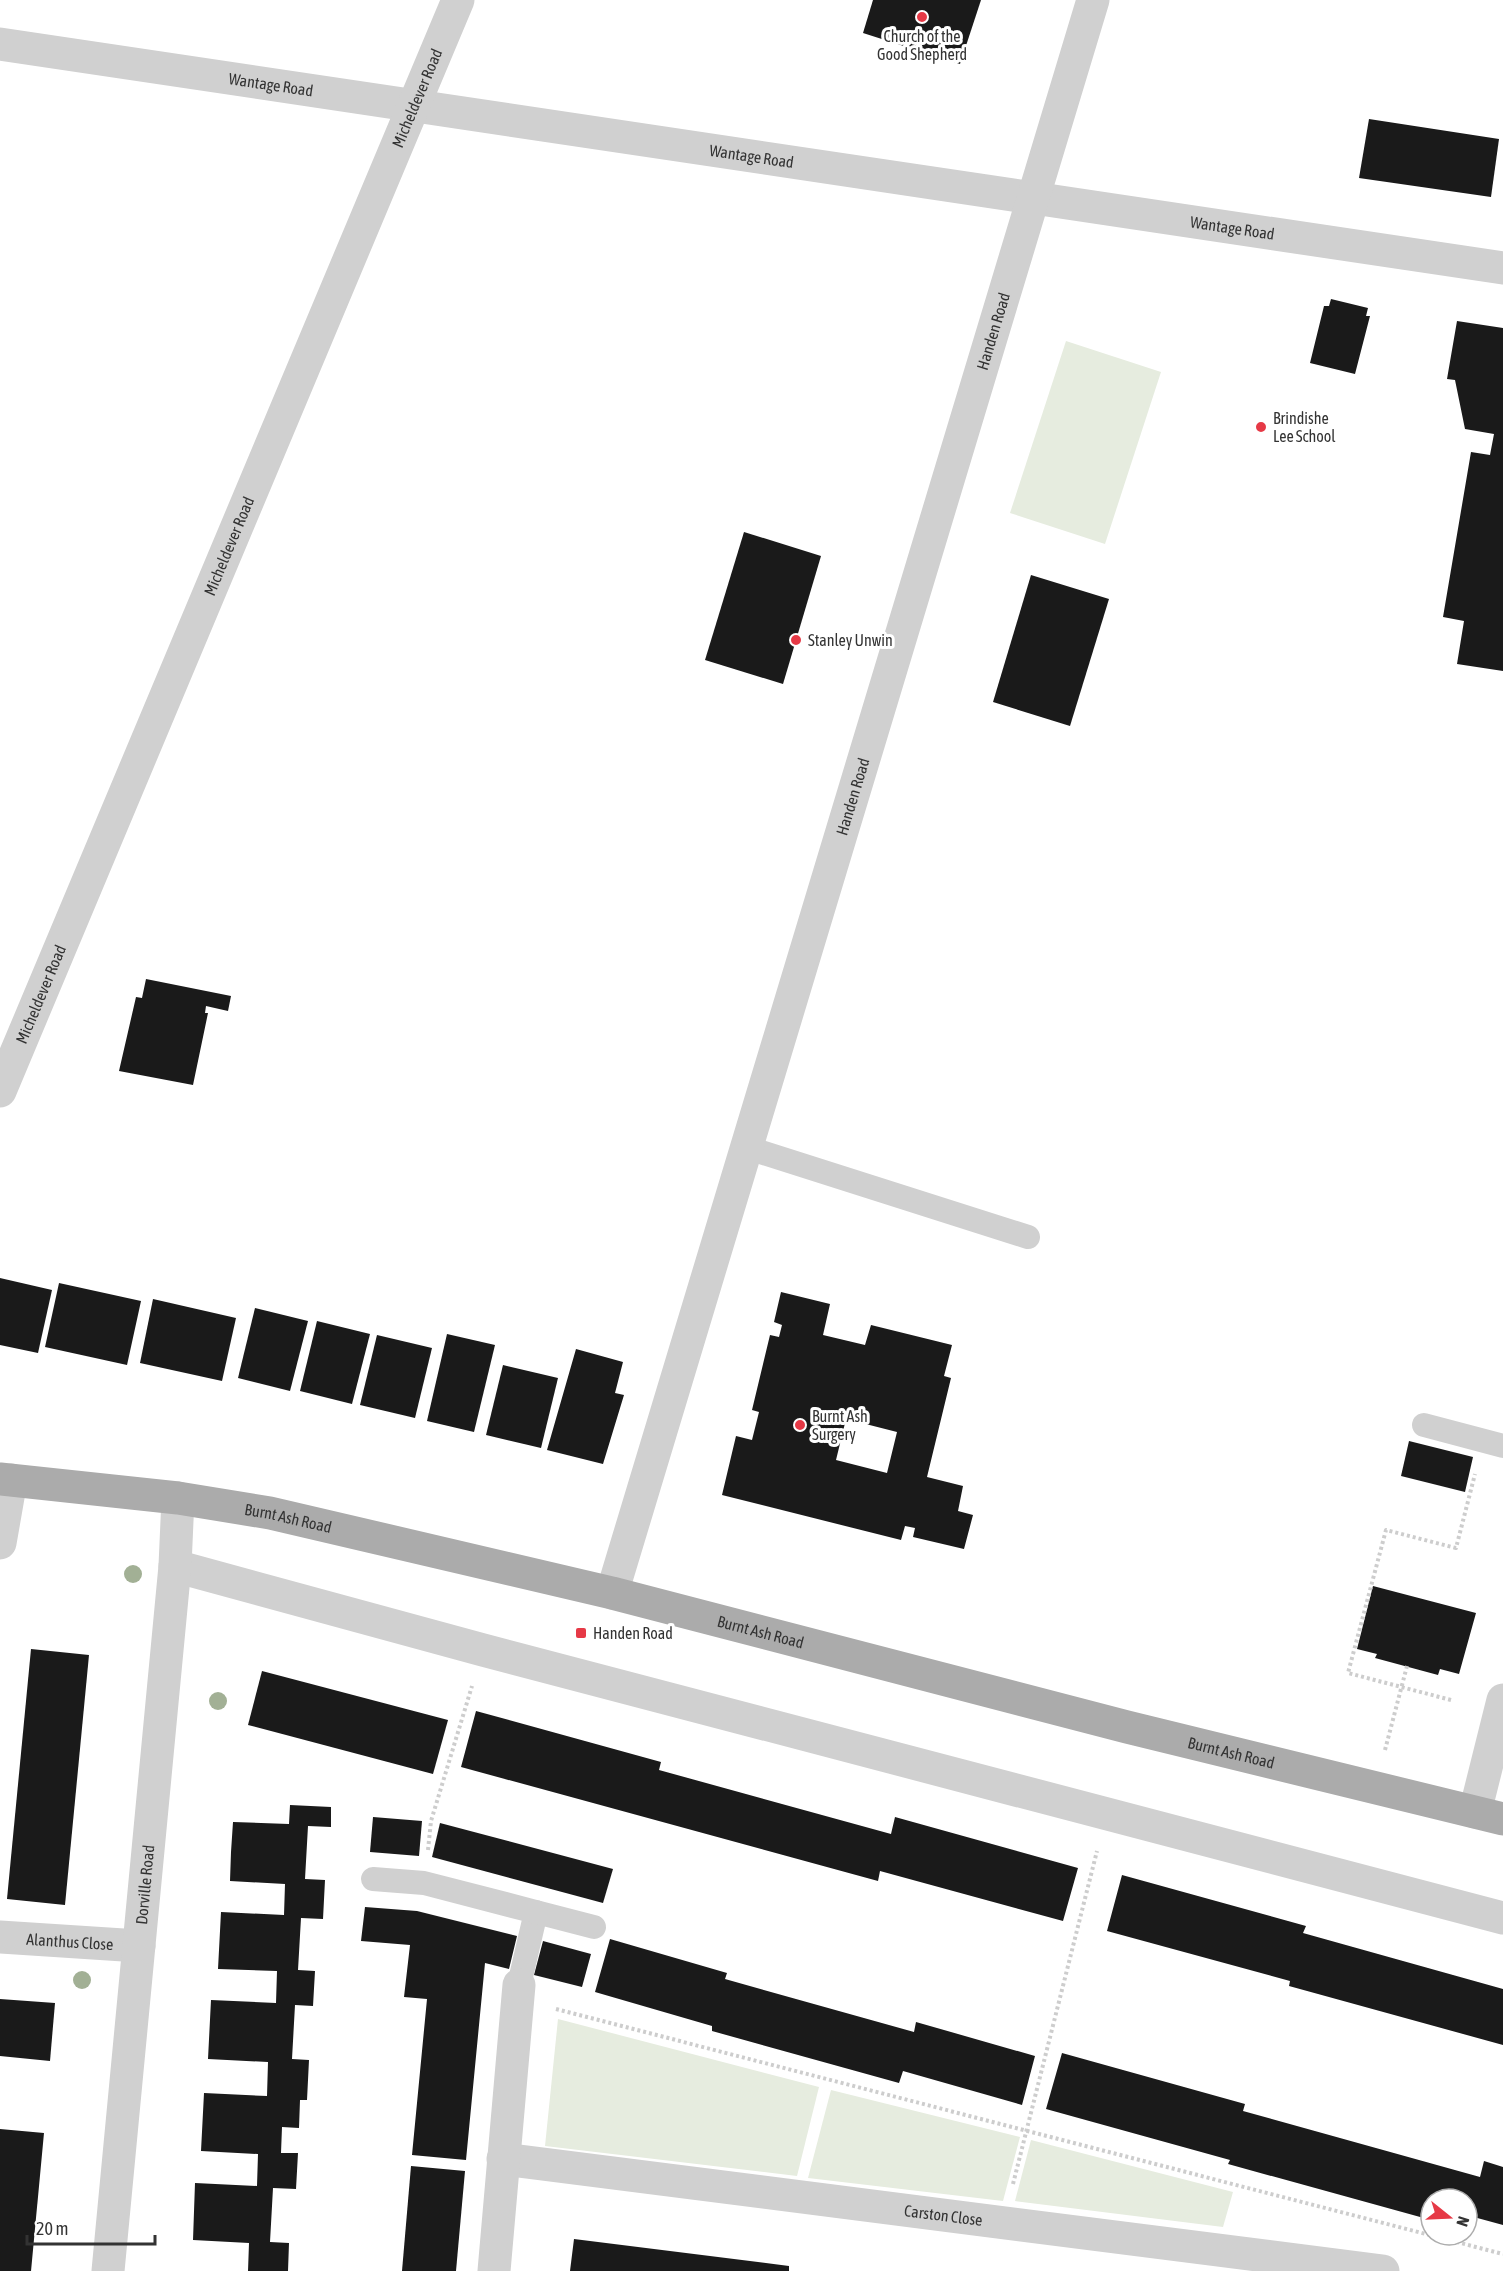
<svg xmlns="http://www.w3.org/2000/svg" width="1503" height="2271" font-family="'Asap Condensed',sans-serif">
	<rect width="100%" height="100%" fill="#fff"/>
	<g fill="#e6ecdf">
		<polygon points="1066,341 1161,372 1105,544 1010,513"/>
		<polygon points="558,2019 819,2087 797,2176 545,2146"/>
		<polygon points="831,2090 1020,2137 1003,2201 808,2178"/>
		<polygon points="1031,2140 1233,2192 1223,2227 1015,2201"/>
	</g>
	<g fill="#1a1a1a" fill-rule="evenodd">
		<polygon points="873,0 981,0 960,64 863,33"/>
		<polygon points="1369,119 1499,139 1491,197 1359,178"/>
		<polygon points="1331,299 1368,308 1366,316 1370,316 1355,374 1310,363 1324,306 1329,306"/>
		<polygon points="1457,321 1503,328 1503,671 1457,664 1464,621 1443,617 1471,452 1490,455 1494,434 1465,429 1455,380 1447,379"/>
		<polygon points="744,532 821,556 783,684 705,660"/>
		<polygon points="1031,575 1109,599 1070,726 993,702"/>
		<polygon points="146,979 231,996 228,1011 206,1006 205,1013 208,1013 193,1085 119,1071 136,997 142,998"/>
		<polygon points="0,1278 52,1290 38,1353 0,1345"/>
		<polygon points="59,1283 141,1301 127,1365 45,1347"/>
		<path d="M 781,1292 L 830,1304 L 823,1335 L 865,1345 L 871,1325 L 952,1345 L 944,1376 L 951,1378 L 927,1477 L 963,1486 L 958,1511 L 973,1515 L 964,1549 L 913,1537 L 915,1528 L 905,1526 L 901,1540 L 722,1495 L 736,1436 L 752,1440 L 759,1412 L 752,1410 L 770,1335 L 779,1337 L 782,1325 L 774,1322 ZM 846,1419 L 897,1432 L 887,1473 L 836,1460 Z"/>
		<polygon points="153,1299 236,1318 222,1381 140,1363"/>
		<polygon points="255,1308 308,1321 290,1391 238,1378"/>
		<polygon points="317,1321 370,1334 352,1404 300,1391"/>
		<polygon points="447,1334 495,1345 474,1432 427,1421"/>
		<polygon points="377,1335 432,1348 415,1418 360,1405"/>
		<polygon points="576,1349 623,1362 615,1393 624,1395 603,1464 547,1450"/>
		<polygon points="503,1365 558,1378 541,1448 486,1435"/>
		<polygon points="1409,1441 1473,1457 1465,1492 1401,1476"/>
		<polygon points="1373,1586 1476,1613 1459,1674 1440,1669 1438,1675 1375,1658 1377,1654 1357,1649"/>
		<polygon points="31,1649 89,1655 65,1905 7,1899"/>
		<polygon points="262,1671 448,1720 433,1774 248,1725"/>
		<polygon points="476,1711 661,1762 659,1770 891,1834 895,1817 1078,1868 1063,1921 880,1871 878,1881 461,1767"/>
		<polygon points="290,1805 331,1807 331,1827 308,1826 305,1879 325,1880 323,1919 301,1918 298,1970 315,1971 313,2006 295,2005 292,2059 309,2060 307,2100 300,2100 299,2128 282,2127 281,2153 298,2153 296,2189 273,2188 270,2242 289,2243 288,2271 248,2271 249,2243 193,2240 195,2183 257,2186 258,2154 201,2151 204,2093 267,2096 268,2062 208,2059 211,2000 276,2003 277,1971 218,1969 221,1912 284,1915 285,1884 230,1881 231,1852 233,1822 289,1824"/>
		<polygon points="373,1817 422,1821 419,1856 370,1852"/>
		<polygon points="440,1823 613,1869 603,1903 432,1857"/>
		<polygon points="1122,1875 1306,1926 1303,1933 1503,1989 1503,2045 1289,1986 1290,1981 1107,1931"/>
		<polygon points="365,1907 417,1911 517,1936 509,1969 485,1963 466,2160 412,2155 427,1999 404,1997 410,1945 361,1941"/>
		<polygon points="610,1939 727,1973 725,1979 914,2032 916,2022 1035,2056 1022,2105 903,2071 899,2083 712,2031 712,2026 595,1992"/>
		<polygon points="543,1941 591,1954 582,1987 534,1975"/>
		<polygon points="0,1999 55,2003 50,2061 0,2056"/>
		<polygon points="1062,2053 1245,2104 1243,2111 1480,2177 1484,2161 1503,2167 1503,2225 1470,2216 1467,2222 1467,2199 1431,2199 1431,2220 1228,2164 1230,2160 1046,2109"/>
		<polygon points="0,2129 44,2133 31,2271 0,2271"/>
		<polygon points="411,2166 465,2171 456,2271 402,2271"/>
		<polygon points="574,2239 789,2266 789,2271 570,2271"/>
	</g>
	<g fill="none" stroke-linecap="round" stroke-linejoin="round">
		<g stroke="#cdcdcd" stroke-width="4" stroke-dasharray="3 3" stroke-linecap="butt">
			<polyline points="1451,1700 1348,1673 1386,1530 1456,1548 1475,1474"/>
			<polyline points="1385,1750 1407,1666"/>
			<polyline points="428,1850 431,1821 472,1686"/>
			<polyline points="556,2009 1503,2254"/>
			<polyline points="1013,2184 1097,1851"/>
		</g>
		<g stroke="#d0d0d0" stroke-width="24">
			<polyline points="745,1147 1028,1237"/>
			<polyline points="1424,1425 1503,1446"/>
			<polyline points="373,1879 424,1883 536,1912 519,1985"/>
			<polyline points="536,1912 594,1927"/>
		</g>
		<g stroke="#d0d0d0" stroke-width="33">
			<path id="s1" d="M 0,44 L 1503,268"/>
			<path id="s2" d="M 0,1091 L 458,0"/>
			<polyline points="0,1543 11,1480"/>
			<polyline points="175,1566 483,1650 1503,1918"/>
			<path id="s3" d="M 612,1593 L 1093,0"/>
			<polyline points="1475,1812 1503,1700"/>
			<path id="s4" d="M 0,1937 L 139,1946"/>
			<path id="s5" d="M 503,2159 L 1383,2271"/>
			<path id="s6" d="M 108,2271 L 175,1566 L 178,1498"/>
			<polyline points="494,2271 519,1985"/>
		</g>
		<path stroke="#ababab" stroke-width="33" id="s7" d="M 0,1479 L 178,1498 L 270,1513 L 612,1593 L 1127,1727 L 1503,1819"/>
	</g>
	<g fill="#a2b095">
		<circle cx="133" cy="1574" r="9"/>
		<circle cx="218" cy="1701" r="9"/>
		<circle cx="82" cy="1980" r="9"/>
	</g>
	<g fill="#e63946" stroke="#fff" stroke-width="2">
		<circle cx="922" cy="17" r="6"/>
		<circle cx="1261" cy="427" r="6"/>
		<circle cx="796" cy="640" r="6"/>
		<circle cx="800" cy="1425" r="6"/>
		<rect x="575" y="1627" width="12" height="12" rx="3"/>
	</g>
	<g text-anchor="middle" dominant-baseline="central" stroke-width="6" stroke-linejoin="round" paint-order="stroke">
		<g font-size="16" fill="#333" stroke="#fff" text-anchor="start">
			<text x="922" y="36" text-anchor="middle">Church of the<tspan x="922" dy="18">Good Shepherd</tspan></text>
			<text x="1273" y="418">Brindishe<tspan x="1273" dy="18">Lee School</tspan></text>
			<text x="808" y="640">Stanley Unwin</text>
			<text x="812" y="1416">Burnt Ash<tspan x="812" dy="18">Surgery</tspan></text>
			<text x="593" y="1633">Handen Road</text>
		</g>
		<g font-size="16" fill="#333" stroke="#fff">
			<text stroke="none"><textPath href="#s1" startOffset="274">Wantage Road</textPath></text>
			<text stroke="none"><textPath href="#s2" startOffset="1077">Micheldever Road</textPath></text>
			<text stroke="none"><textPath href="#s1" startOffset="760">Wantage Road</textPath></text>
			<text stroke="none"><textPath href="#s1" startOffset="1246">Wantage Road</textPath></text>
			<text stroke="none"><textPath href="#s3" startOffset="1318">Handen Road</textPath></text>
			<text stroke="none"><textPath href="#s2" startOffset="591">Micheldever Road</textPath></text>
			<text stroke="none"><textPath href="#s3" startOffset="832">Handen Road</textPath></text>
			<text stroke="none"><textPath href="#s2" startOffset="105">Micheldever Road</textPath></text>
			<text stroke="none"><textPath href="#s7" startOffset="291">Burnt Ash Road</textPath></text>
			<text stroke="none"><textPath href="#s7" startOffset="777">Burnt Ash Road</textPath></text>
			<text stroke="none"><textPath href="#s7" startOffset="1263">Burnt Ash Road</textPath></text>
			<text stroke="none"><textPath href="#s6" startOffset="388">Dorville Road</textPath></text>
			<text stroke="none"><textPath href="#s4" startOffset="70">Alanthus Close</textPath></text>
			<text stroke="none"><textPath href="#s5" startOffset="444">Carston Close</textPath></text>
		</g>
	</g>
	<g transform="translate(1449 2217) rotate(108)"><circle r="28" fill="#ffffff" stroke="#adadad" stroke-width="1.5"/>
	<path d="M0-4.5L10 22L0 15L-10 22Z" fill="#e63946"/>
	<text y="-9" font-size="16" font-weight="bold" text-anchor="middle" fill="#333333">N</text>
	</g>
	<path d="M27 2235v9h128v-9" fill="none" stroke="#333333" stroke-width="3"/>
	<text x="36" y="2235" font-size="18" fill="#333333" stroke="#ffffff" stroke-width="4.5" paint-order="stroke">20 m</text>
</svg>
